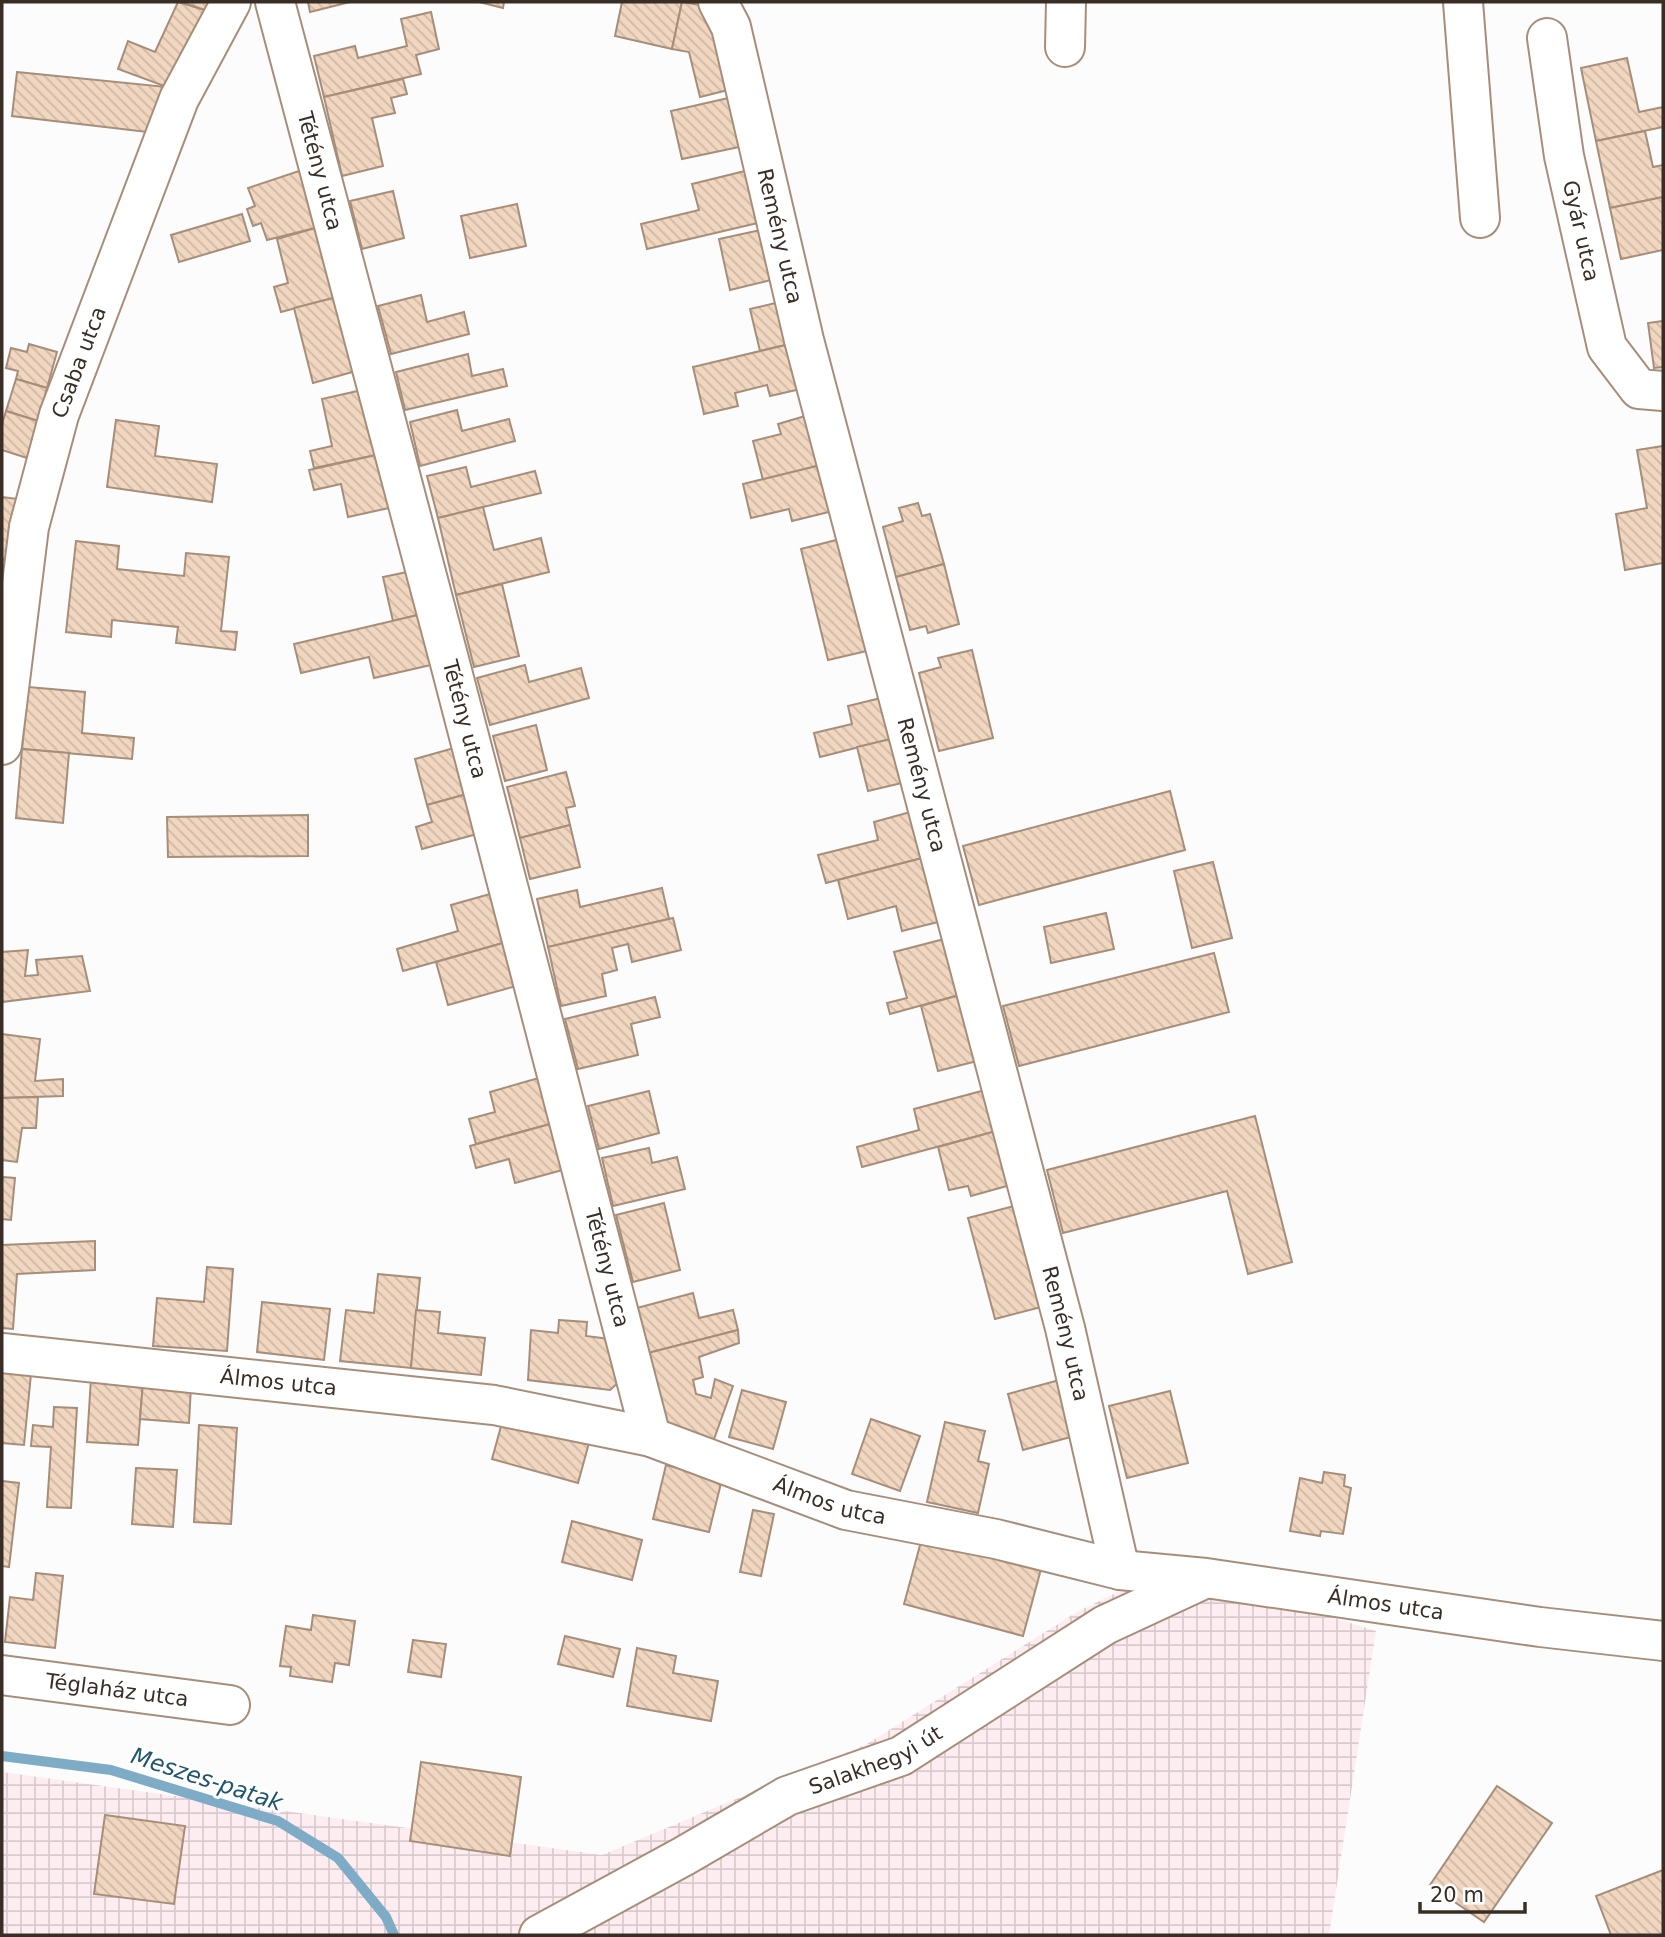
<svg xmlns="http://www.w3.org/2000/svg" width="1665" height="1937" font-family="'DejaVu Sans',sans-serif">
	<defs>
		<pattern id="industrial-grid" width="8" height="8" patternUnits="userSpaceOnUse" patternTransform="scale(1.75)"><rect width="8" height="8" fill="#fdedf0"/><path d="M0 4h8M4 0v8" fill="none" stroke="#daccce"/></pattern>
		<pattern id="building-back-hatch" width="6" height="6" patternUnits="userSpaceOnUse" patternTransform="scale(1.75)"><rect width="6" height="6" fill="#f1d6c0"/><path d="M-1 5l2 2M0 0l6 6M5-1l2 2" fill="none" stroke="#cfb8a5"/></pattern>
	</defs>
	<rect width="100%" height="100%" fill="#fcfcfc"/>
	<polygon fill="url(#industrial-grid)" points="1126,1588 1302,1608 1376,1631 1329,1935 2,1935 2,1772 602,1855 867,1744 1077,1612"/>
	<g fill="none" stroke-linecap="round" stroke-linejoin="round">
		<polyline stroke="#7eabc5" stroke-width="10" points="2,1756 111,1770 278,1821 338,1858 386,1917 394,1935"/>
	</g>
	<g fill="url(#building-back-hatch)" stroke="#a78e7a" stroke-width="2">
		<polygon points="178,2 205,10 167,87 118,69 128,41 155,52"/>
		<polygon points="181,2 208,2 205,10"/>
		<polygon points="308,2 350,2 310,12"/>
		<polygon points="479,2 504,2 503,8"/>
		<polygon points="622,2 682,2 672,49 615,36"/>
		<polygon points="682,2 712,7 732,89 700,97 689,52 672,49"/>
		<polygon points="431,12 439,49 416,55 421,74 324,97 314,56 355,46 358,58 407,46 401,19"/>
		<polygon points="1627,58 1639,112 1663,107 1663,127 1596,141 1581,68"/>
		<polygon points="17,72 167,87 147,132 12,116"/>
		<polygon points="403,79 407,94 391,98 395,113 372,118 383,166 342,176 324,97"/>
		<polygon points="733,97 744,146 682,159 671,111"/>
		<polygon points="1645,131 1653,167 1663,165 1663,197 1610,208 1596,141"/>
		<polygon points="302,170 319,227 267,240 261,223 253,226 247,209 255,206 248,188"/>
		<polygon points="749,170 762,222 647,249 641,224 699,210 692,184"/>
		<polygon points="393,191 404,238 362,249 350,201"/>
		<polygon points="1663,197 1663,250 1621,259 1610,208"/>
		<polygon points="517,204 526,246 470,258 461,216"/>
		<polygon points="242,214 250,241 179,262 171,235"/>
		<polygon points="319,227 337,297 281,312 274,287 288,283 277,239"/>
		<polygon points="765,229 775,279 730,290 719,239"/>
		<polygon points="421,295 427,322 464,312 469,334 391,354 378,306"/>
		<polygon points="337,297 356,371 313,383 294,308"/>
		<polygon points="784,301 794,343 760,351 750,309"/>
		<polygon points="1663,321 1663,367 1654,368 1648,323"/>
		<polygon points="794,343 805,388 770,396 767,385 735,393 738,406 704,414 693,367"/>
		<polygon points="29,344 57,352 47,388 16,379 18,371 6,368 11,348 27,352"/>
		<polygon points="468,354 472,376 503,369 507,386 405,410 396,372"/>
		<polygon points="16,379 47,388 38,421 6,411"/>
		<polygon points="362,390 376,455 314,468 310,451 332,446 322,399"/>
		<polygon points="457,410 462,431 509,419 515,441 420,466 410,422"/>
		<polygon points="6,411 38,421 27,458 2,450 2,424"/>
		<polygon points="812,414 825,464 763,480 753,441 781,434 778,424"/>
		<polygon points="116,420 159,426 155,456 217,464 212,502 107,487"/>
		<polygon points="1663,446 1663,563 1625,570 1616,514 1647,508 1637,450"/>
		<polygon points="376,455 389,508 348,517 341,484 314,490 309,470"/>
		<polygon points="825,464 837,510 792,521 789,509 751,518 743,484"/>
		<polygon points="466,467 471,487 535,471 541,493 438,518 427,476"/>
		<polygon points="2,497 18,499 8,560 2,559"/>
		<polygon points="918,503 922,516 930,514 944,564 896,577 883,527 903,521 899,508"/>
		<polygon points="483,507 494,550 541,538 549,572 456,595 438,518"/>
		<polygon points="844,538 871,650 828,660 801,549"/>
		<polygon points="76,541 119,546 117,569 184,576 186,553 229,557 221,631 237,632 235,650 176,643 178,627 112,620 111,637 66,632"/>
		<polygon points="2,559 8,560 2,601"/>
		<polygon points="944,564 959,624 928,633 926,626 910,630 896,577"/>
		<polygon points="412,571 422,614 393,621 383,577"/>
		<polygon points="502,584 519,656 474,667 456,595"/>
		<polygon points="422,614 431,665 374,678 369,657 301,673 294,644"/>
		<polygon points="972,650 993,738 939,751 919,673 941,667 938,658"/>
		<polygon points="525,665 529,682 581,668 589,698 490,725 477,678"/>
		<polygon points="28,687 85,692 82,733 134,738 132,759 22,749"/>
		<polygon points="885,697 895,738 820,757 814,733 852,724 848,706"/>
		<polygon points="536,725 547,770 505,781 493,736"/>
		<polygon points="895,738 906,782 868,791 857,747"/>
		<polygon points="454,748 467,794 427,805 415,759"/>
		<polygon points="22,749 69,753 63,823 16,818"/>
		<polygon points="566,772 575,806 566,808 570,825 520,838 507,787"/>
		<polygon points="1170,791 1185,850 979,905 963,846"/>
		<polygon points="467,794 477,834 422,849 416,827 432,822 427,805"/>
		<polygon points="914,811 926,857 826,883 818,855 878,840 874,822"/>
		<polygon points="308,815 308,856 168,857 167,817"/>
		<polygon points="570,825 580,867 530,879 520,838"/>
		<polygon points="926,857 942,921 902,931 896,906 848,919 838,880"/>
		<polygon points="1213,862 1232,938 1192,948 1174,871"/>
		<polygon points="662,888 669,919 548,947 537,899 577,890 580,907"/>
		<polygon points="490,894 503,943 403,971 397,949 458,931 451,905"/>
		<polygon points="1106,913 1114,949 1051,963 1044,927"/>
		<polygon points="673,918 681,950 632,962 628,944 612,948 617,970 602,974 606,996 561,1006 548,947"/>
		<polygon points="948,938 963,994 890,1014 887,1003 907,998 894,952"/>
		<polygon points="503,943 516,986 448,1005 436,962"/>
		<polygon points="28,950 25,976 38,975 36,960 82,956 90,991 2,1002 2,952"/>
		<polygon points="1214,953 1229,1012 1019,1066 1003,1006"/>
		<polygon points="963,994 981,1060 938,1071 921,1006"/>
		<polygon points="655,997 660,1017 631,1024 638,1055 578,1069 565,1019"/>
		<polygon points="2,1034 40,1039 35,1081 63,1079 63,1096 2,1098"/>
		<polygon points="542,1077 554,1123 476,1144 469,1119 495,1112 490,1092"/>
		<polygon points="989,1089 1000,1130 862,1167 857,1147 919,1130 914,1109"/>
		<polygon points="649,1091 659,1133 599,1149 588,1106"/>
		<polygon points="38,1097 36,1128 22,1128 17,1162 2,1160 2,1098"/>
		<polygon points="1255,1116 1292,1262 1248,1274 1227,1191 1063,1233 1047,1170"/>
		<polygon points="554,1123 566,1169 515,1183 509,1159 476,1168 470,1146"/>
		<polygon points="1000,1130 1014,1184 971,1196 968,1186 949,1190 938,1147"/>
		<polygon points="649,1148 652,1163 677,1157 685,1189 613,1206 602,1158"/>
		<polygon points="2,1177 15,1178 11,1220 2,1219"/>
		<polygon points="664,1203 680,1270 633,1282 616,1215"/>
		<polygon points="1018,1205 1045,1306 995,1319 968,1218"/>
		<polygon points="95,1241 95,1270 17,1274 13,1329 2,1328 2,1245"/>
		<polygon points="207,1267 233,1269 227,1351 153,1346 157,1298 204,1302"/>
		<polygon points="378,1274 420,1278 411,1368 340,1361 346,1310 374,1313"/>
		<polygon points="693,1293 699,1318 733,1310 738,1330 648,1353 637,1308"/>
		<polygon points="262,1302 330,1309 324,1360 257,1352"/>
		<polygon points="416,1310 440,1312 438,1333 485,1338 481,1375 411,1368"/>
		<polygon points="559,1320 587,1322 586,1336 609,1339 620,1381 610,1390 528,1380 531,1330 558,1333"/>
		<polygon points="738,1330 739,1343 699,1357 703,1377 693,1380 696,1394 711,1398 715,1379 733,1386 713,1442 668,1424 648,1353"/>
		<polygon points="2,1371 31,1374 24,1445 2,1443"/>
		<polygon points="91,1378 143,1382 138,1445 87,1442"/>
		<polygon points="1063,1379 1078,1435 1023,1450 1008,1394"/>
		<polygon points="143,1382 191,1386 189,1423 140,1419"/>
		<polygon points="742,1390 786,1402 773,1449 729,1437"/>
		<polygon points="1170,1391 1188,1463 1127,1478 1109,1406"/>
		<polygon points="54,1407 77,1408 71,1508 47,1507 51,1447 31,1446 33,1425 53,1427"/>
		<polygon points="503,1419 589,1443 578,1483 492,1459"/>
		<polygon points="871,1419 920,1436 900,1491 852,1474"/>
		<polygon points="945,1422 985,1431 978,1461 989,1464 978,1513 927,1502"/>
		<polygon points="199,1425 237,1428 231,1524 194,1522"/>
		<polygon points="666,1465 722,1479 709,1532 653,1519"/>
		<polygon points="136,1468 177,1470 173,1527 132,1524"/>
		<polygon points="1324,1472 1345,1475 1344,1486 1351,1488 1343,1534 1321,1531 1320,1536 1290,1531 1300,1478 1322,1483"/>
		<polygon points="2,1481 19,1483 9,1567 2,1566"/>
		<polygon points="753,1510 774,1514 761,1576 740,1572"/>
		<polygon points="572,1521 642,1540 632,1580 562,1562"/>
		<polygon points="922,1538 1041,1569 1023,1636 904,1604"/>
		<polygon points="36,1573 63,1576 55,1648 5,1642 10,1597 33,1600"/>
		<polygon points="313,1615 355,1621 349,1665 335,1663 332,1682 290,1676 291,1667 280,1666 286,1626 311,1630"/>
		<polygon points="565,1636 620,1649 613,1677 558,1664"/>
		<polygon points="413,1640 446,1644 441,1677 408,1672"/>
		<polygon points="637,1648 676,1656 673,1673 718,1681 711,1721 627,1706"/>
		<polygon points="421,1762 521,1777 510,1856 410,1841"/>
		<polygon points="1497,1786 1552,1823 1484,1922 1430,1885"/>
		<polygon points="105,1815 185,1826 174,1904 94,1894"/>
		<polygon points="1663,1870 1663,1935 1611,1935 1596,1896"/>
	</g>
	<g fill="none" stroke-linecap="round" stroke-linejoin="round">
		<defs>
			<g id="minor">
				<path id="s1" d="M 275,2 L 451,667 L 651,1437"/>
				<path id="s2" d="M 718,2 L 731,27 L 804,340 L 1065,1328 L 1120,1570"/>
				<polyline points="1463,2 1480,218"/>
				<path id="s3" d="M 1547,38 L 1564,156 L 1607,347 L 1639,389 L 1663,391"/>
				<polyline points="1065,47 1066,2"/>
				<path id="s4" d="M 2,745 L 29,527 L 59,415 L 179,99 L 231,2"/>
				<path id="s5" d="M 2,1353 L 494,1405 L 651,1437 L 846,1510 L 996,1539 L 1120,1570 L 1206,1578 L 1540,1627 L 1663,1641"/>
				<path id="s6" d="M 2,1675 L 230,1705"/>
				<path id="s7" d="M 539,1935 L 684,1856 L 787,1796 L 901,1756 L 1105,1625 L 1204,1579"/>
			</g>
		</defs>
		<use href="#minor" stroke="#a78e7a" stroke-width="42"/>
		<use href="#minor" stroke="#fff" stroke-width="38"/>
	</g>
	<g text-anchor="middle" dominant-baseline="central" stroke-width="6" stroke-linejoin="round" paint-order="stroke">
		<g font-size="21" fill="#392e26" stroke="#fff">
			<text stroke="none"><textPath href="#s1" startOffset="175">Tétény utca</textPath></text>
			<text stroke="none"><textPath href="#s3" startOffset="196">Gyár utca</textPath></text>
			<text stroke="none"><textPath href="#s2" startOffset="243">Remény utca</textPath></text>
			<text stroke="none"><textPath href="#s4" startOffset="392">Csaba utca</textPath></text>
			<text stroke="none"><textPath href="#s1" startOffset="742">Tétény utca</textPath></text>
			<text stroke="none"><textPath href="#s2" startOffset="810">Remény utca</textPath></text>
			<text stroke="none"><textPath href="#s1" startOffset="1309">Tétény utca</textPath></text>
			<text stroke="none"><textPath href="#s2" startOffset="1377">Remény utca</textPath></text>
			<text stroke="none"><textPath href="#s5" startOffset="278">Álmos utca</textPath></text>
			<text stroke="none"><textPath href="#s5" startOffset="845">Álmos utca</textPath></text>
			<text stroke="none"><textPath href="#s5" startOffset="1412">Álmos utca</textPath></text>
			<text stroke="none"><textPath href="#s6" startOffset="116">Téglaház utca</textPath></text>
			<text stroke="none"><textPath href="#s7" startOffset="380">Salakhegyi út</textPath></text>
		</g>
		<g font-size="23" font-style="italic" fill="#1e5571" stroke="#fff">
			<text transform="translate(207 1779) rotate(18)">Meszes-patak</text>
		</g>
	</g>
	<rect width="1665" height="1937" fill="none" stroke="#392e26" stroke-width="7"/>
	<path d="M1420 1902v10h105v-10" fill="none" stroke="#392e26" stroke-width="3.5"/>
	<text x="1430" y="1902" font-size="21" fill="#392e26" stroke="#ffffff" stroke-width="5" paint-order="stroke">20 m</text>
</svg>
